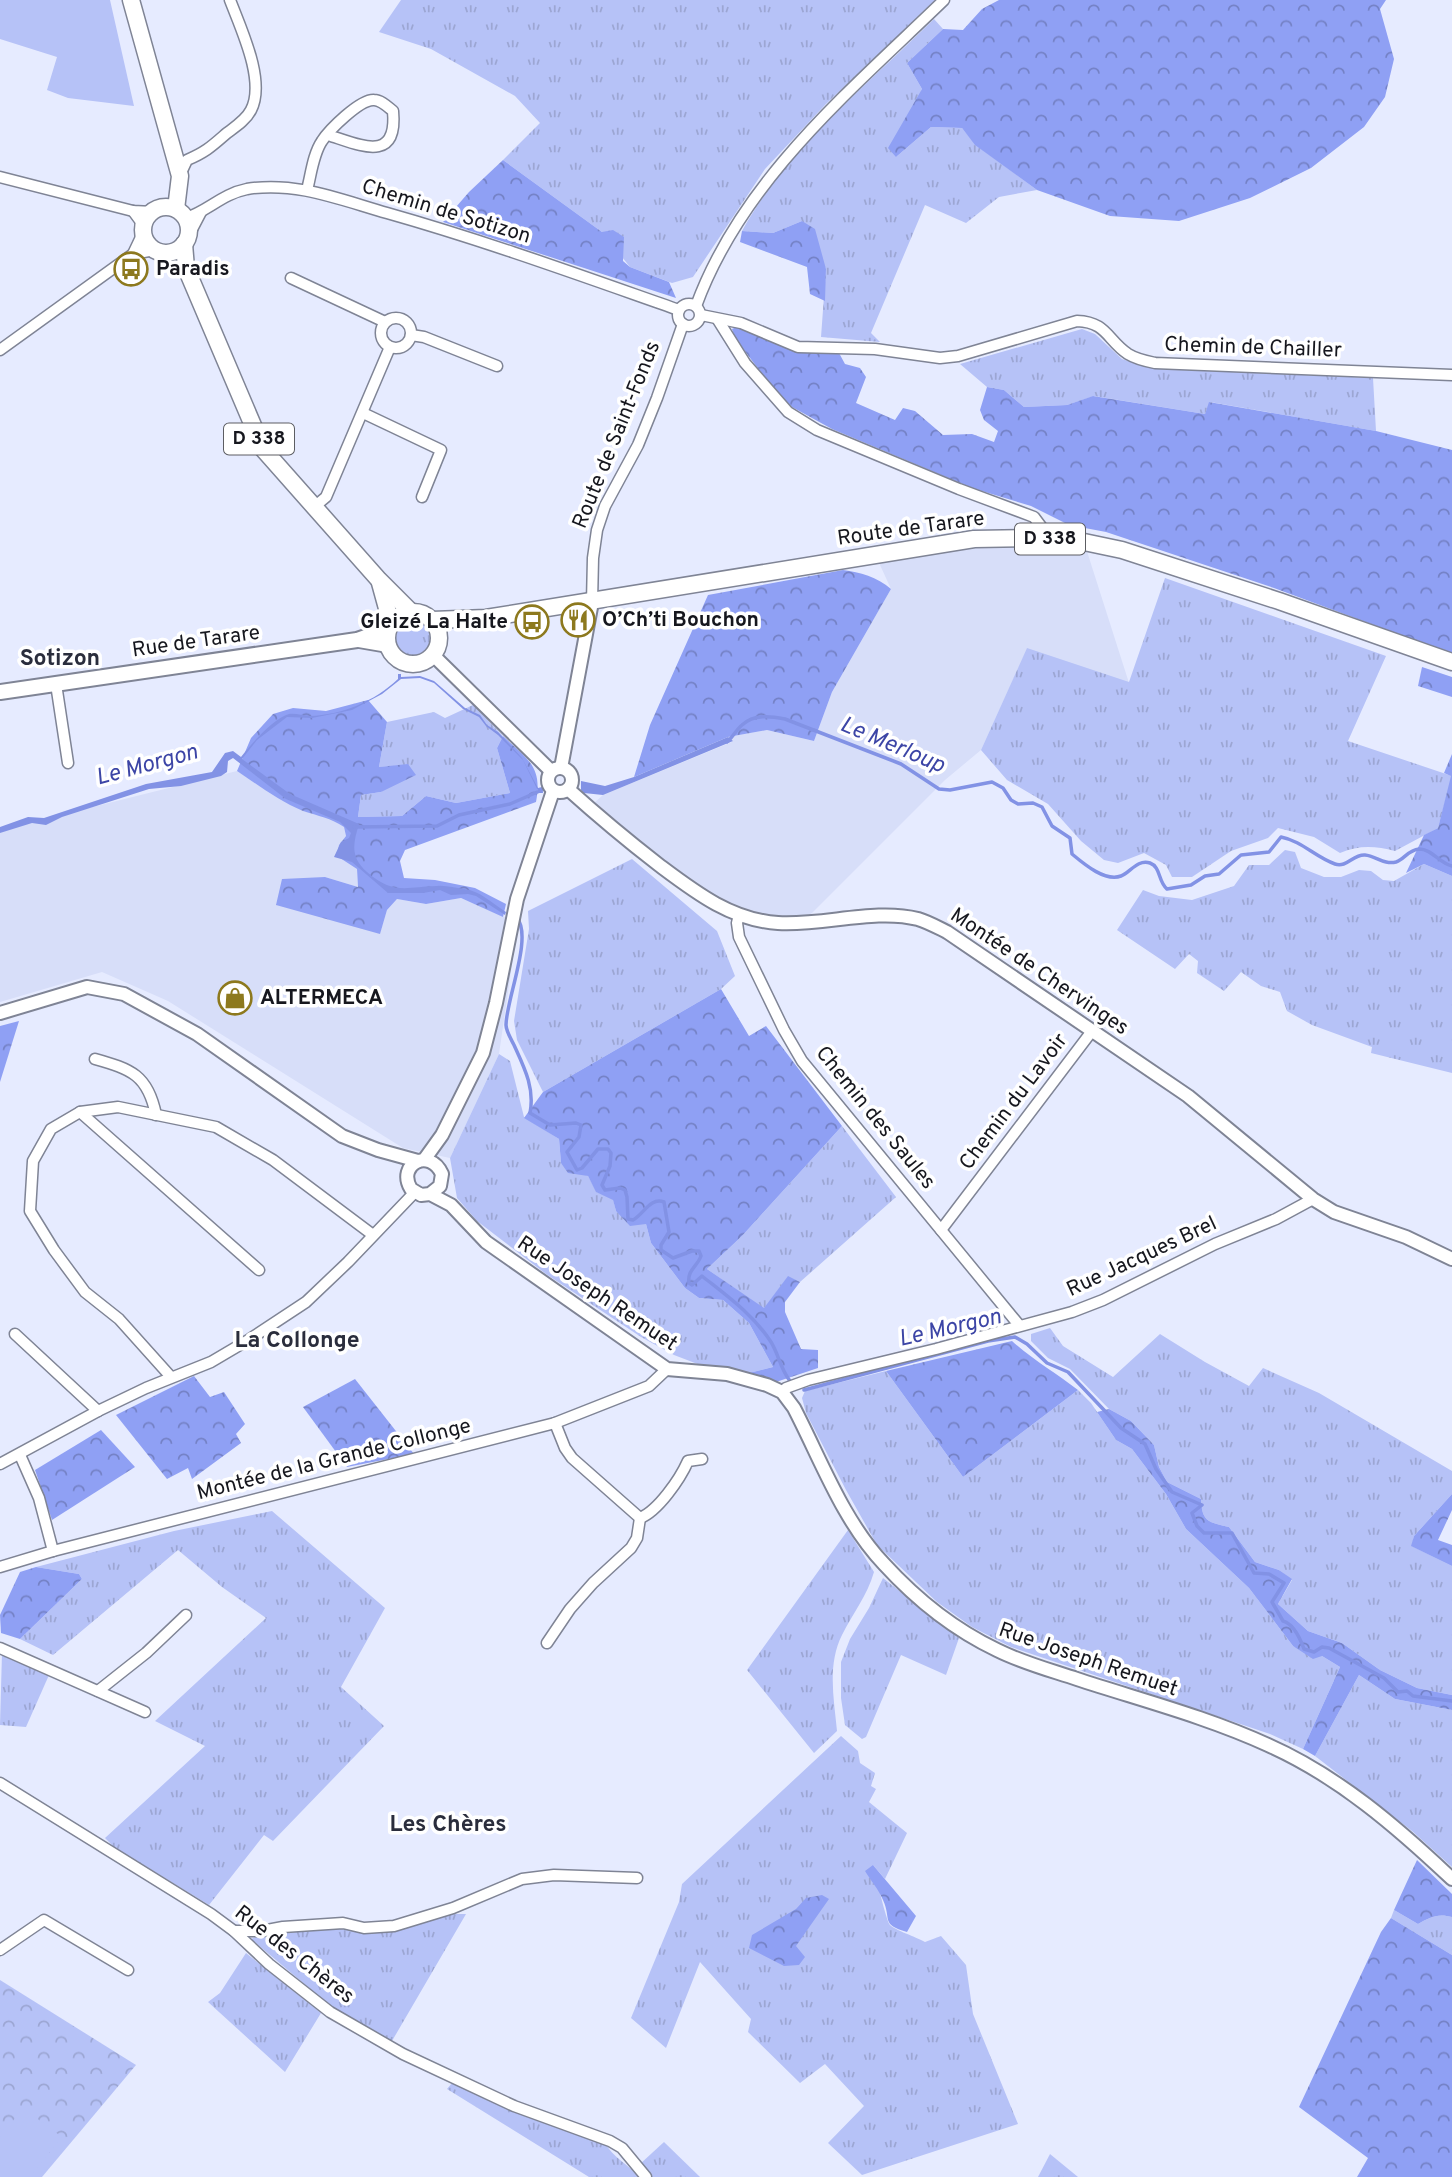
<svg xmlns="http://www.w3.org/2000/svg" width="1452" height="2177" font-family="Overpass,sans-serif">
	<defs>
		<pattern id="grass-tufts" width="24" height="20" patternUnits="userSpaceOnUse" patternTransform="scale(1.75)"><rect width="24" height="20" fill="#b6c2f7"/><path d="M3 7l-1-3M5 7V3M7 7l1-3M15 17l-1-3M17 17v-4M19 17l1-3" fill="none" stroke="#9ca6d3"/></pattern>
		<pattern id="forest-crowns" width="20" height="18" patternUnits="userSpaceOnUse" patternTransform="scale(1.75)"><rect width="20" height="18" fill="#8fa0f4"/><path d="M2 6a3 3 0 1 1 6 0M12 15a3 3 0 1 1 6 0" fill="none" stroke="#7481c5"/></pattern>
		<pattern id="park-crowns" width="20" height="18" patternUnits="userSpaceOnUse" patternTransform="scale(1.75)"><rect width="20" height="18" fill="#b6c2f7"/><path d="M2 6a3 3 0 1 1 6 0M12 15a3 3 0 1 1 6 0" fill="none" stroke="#9ca6d3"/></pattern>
	</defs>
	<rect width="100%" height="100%" fill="#e6ebff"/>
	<g fill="#d7def9">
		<polygon points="974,539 1084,542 1129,683 1027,649 981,750 945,780 809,916 776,917 739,911 700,891 594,803 603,795 732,742 728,737 767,730 814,741 832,692 891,589 875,554"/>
		<polygon points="237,771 271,794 303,811 332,819 344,827 346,836 339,845 357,869 358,887 325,877 380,933 387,910 397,899 426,904 461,898 518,923 499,1054 450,1158 403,1148 168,1001 102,972 0,1002 0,830"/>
	</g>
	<g fill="url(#grass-tufts)">
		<polygon points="401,0 935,0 826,104 765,169 693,277 672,283 630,267 602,232 503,160 540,123 515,96 431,49 379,32"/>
		<path d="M 934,19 L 943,29 L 907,63 L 922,89 L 896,157 L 931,127 L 962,128 L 976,145 L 1037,190 L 999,197 L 966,223 L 925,205 L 871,333 L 880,342 L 821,337 L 826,269 L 802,221 L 773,233 L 742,231 C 786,150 868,84 934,19 Z"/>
		<polygon points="1082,329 1095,334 1122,359 1150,368 1373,378 1376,431 1210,402 1205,414 1094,396 1067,405 1024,407 1004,390 987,387 960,364"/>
		<path d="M 1165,578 L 1386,656 L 1348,741 L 1452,776 L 1438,828 L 1395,851 C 1375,846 1359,845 1340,853 L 1314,837 L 1278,828 L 1268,838 L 1231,851 L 1192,877 L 1172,877 L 1166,865 L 1144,853 L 1118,863 L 1104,860 L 1081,841 L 1048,804 L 1007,780 L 981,750 L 1027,648 L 1129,682 Z"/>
		<circle cx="413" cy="638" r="18"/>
		<polygon points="473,705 503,736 497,748 510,793 456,803 426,796 402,816 358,817 361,795 381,792 408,765 379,767 387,722 434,712 445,718"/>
		<polygon points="1285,850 1295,852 1301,868 1324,877 1341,877 1359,870 1371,871 1383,880 1394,881 1424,864 1452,876 1452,1073 1371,1053 1372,1047 1312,1025 1287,1011 1280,992 1261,986 1241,972 1224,991 1197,973 1198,961 1189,954 1175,969 1117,930 1143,890 1159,896 1192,900 1234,886 1249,865 1269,865"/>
		<polygon points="632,859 717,931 735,976 721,989 543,1092 517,1040 514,1021 529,929 528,911"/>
		<polygon points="499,1054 510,1061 524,1117 559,1139 561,1163 588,1176 597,1192 613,1199 616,1211 646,1224 651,1243 685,1288 699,1298 723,1300 749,1323 773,1367 745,1374 708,1368 674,1355 641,1337 546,1274 477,1221 457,1198 450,1158"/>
		<polygon points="842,1126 896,1197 800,1282 788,1277 764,1309 707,1269 742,1236"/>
		<path d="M 1050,1328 L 1063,1346 L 1113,1377 L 1160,1334 L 1205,1362 L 1249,1386 L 1263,1368 L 1319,1393 L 1452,1471 L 1452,1494 L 1414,1536 L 1412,1546 L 1452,1566 L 1452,1695 L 1417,1688 L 1380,1670 L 1342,1643 L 1308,1631 L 1278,1604 L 1292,1580 L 1279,1570 L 1255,1562 L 1229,1527 C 1208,1522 1202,1522 1201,1499 L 1167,1482 L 1159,1467 L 1154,1445 L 1131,1421 L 1109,1409 L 1070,1369 L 1048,1358 L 1031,1341 L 1031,1334 Z"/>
		<polygon points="886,1371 963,1477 1078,1390 1091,1403 1116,1440 1132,1449 1166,1494 1186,1529 1249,1588 1293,1646 1322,1656 1340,1667 1303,1749 1270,1734 1011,1647 972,1627 937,1602 877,1545 846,1490 806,1413 802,1398 805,1391"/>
		<polygon points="272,1511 385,1608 341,1687 384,1726 273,1841 264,1835 209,1905 114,1847 105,1838 205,1746 155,1721 266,1618 222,1587 178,1550 53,1655 20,1639 82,1579 79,1574 36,1567 174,1531"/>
		<path d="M 848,1530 L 874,1572 C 867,1596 853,1613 842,1635 C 827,1665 834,1699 837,1731 L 814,1753 L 747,1670 Z"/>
		<polygon points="883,1578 959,1638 946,1675 901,1655 866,1737 862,1739 845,1725 841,1698 841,1662 850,1639 869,1608"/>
		<polygon points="2,1653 49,1675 26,1727 0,1725"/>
		<polygon points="1359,1675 1395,1699 1452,1710 1452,1867 1412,1831 1315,1756"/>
		<path d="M 841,1736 L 858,1751 L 860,1763 L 875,1773 L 871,1786 L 876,1789 L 869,1802 L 907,1833 L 885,1879 L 873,1865 C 876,1875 886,1921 890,1925 C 895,1930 916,1937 925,1942 L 941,1936 L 966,1965 L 973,2014 L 1018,2124 L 862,2175 L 828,2143 L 864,2106 L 825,2064 L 800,2083 L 748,2032 L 751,2019 L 700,1962 L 666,2048 L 631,2018 L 679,1902 L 682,1884 Z"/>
		<path d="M 1394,1910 L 1418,1924 C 1430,1917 1438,1913 1452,1917 L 1452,1955 L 1391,1918 Z"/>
		<polygon points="452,1914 466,1914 392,2041 334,2009 251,1939 258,1936 333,1928 370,1933 407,1926"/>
		<polygon points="246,1953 321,2013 285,2072 208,2002 220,1993"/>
		<path d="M 452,2083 L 606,2144 C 611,2155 630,2167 641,2177 L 589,2177 L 447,2089 Z"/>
		<polygon points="664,2142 700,2177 652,2177 640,2164"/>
		<polygon points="1050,2154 1078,2177 1038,2177"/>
	</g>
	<g fill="url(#forest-crowns)">
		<polygon points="999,0 1386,0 1380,9 1394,59 1385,97 1364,127 1311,168 1250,198 1179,221 1110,216 1037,190 975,145 962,128 931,127 896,157 888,148 922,89 907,63 943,29 963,30 982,9"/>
		<polygon points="503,160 602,232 613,230 624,237 623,261 630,267 669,282 676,298 443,222 469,192"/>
		<polygon points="802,221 815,229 826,269 825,301 810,294 807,267 740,242 742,231 773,233"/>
		<polygon points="736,327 799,352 839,353 845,364 860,368 866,377 856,403 895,420 903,408 915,411 943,435 972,434 994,442 998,431 984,420 980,410 987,387 1004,390 1024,407 1067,405 1093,396 1205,414 1209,402 1376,431 1452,450 1452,654 1274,588 1106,532 1069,525 1031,506 972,488 832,429 792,407 775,391 735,338 732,329"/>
		<path d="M 843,570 C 860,572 877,577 891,589 L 832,692 L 814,741 L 767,730 L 728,737 L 634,777 L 650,725 L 708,595 Z"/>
		<polygon points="1422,667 1452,677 1452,697 1418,686"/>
		<path d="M 368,700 L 387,722 L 379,767 L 408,764 L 416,775 L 381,792 L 361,795 L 358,817 L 402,816 L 426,796 L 456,803 L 510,793 L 497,748 L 503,736 C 527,759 543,766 536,802 L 405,850 L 400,861 L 404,878 L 435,880 L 475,888 L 506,904 L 503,917 L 461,898 L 426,904 L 397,899 L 387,910 L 380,934 L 276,905 L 282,879 L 325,877 L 358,887 L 357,869 L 337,856 L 339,845 L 346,836 L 344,827 C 331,818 318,816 303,811 C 279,801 258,785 237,771 L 251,738 L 273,714 L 293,708 L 326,711 Z"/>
		<polygon points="1452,754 1452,876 1424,864 1406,873 1424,835 1438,828 1451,776 1444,773"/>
		<polygon points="721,989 749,1036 766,1026 842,1126 742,1236 707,1269 764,1308 788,1276 800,1282 785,1302 785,1312 801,1349 818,1350 818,1368 776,1382 745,1374 773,1367 749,1323 723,1300 699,1298 685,1288 651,1243 646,1224 630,1226 616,1211 613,1200 596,1192 588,1176 568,1173 561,1163 559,1139 524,1118 543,1092"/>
		<polygon points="19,1021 0,1082 0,1026"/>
		<path d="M 1012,1341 C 1033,1360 1056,1373 1078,1390 L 963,1477 L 886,1371 Z"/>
		<polygon points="194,1376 210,1397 224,1392 245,1424 236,1434 241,1443 192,1479 188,1468 167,1479 116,1415"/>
		<polygon points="355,1379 414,1454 347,1467 303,1407"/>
		<path d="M 1109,1409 L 1131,1421 L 1154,1445 L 1159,1467 L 1167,1482 L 1201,1499 C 1202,1522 1208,1522 1229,1527 L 1255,1562 L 1279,1570 L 1292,1579 L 1278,1604 L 1308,1631 L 1342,1643 L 1380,1670 L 1417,1688 L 1452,1695 L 1452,1710 L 1395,1699 L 1359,1675 L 1315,1756 L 1303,1749 L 1340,1667 L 1322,1656 L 1313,1659 L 1293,1646 L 1249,1588 L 1186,1529 L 1166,1494 L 1132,1449 L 1116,1440 L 1097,1412 Z"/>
		<polygon points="101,1430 135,1467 52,1520 35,1470"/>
		<polygon points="1452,1494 1452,1510 1438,1540 1452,1545 1452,1566 1411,1546 1414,1536"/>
		<polygon points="36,1567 79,1574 82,1579 20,1639 1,1633 0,1615 20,1572"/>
		<path d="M 1417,1860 L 1452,1894 L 1452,1917 C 1438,1913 1430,1917 1418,1924 L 1394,1910 Z"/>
		<path d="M 873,1865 L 916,1916 L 907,1932 C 880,1924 892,1920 883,1900 C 879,1890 871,1881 865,1871 Z"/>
		<polygon points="822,1895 829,1899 796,1946 805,1957 799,1965 784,1966 749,1948 752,1935 796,1909 806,1898"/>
		<polygon points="1391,1918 1452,1955 1452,2177 1357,2177 1368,2158 1299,2107 1381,1932"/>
	</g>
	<polygon fill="url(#park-crowns)" points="0,1980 136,2065 42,2177 0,2177"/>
	<g fill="#b6c2f7">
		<polygon points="0,0 110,0 134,106 68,98 47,90 57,57 0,39"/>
		<polygon points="23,2108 62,2137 30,2177 0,2177 0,2137"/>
	</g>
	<g fill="#8292e5">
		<path d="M 398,674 L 401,674 L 401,677 L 420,676 L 434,681 L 465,708 L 480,715 L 487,725 L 498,732 L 522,758 L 538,788 L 542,787 L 543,793 L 539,793 L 523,760 L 498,735 L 486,726 L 479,717 L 463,709 L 434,683 L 420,678 L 401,679 L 382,694 L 352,710 L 312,718 L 287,717 L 257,740 L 242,759 L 290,794 L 359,824 C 353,844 350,857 367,872 C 393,895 406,887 437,886 C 445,885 455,888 464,889 C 479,890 493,904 506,912 L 505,915 L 476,896 L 468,894 L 451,895 L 440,890 L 423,893 L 388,893 L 352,862 L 334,857 L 341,842 L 349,838 L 351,833 L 340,822 L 286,799 L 233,758 L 228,761 L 227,772 L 221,776 L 181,786 L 149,789 L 62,817 L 46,825 L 32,823 L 0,833 L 0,827 L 28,817 L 44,818 L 146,784 L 212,772 L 225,753 L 233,751 L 241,757 C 251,744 274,718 289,714 C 296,713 303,716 310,716 C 342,715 375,701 398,679 Z"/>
		<polygon points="728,737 733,741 603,795 584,793 581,790 581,781 605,786 634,777"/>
	</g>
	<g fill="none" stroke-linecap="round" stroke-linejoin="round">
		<g stroke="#8292e5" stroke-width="3.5">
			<path d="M 727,742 C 733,737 736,730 742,725 C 754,714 770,716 785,719 L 901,764 L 939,789 L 950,790 L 992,782 L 1003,788 L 1011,800 L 1018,804 L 1033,803 L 1042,807 L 1052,826 L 1070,838 L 1072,854 C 1084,864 1105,882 1121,876 C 1130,873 1137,859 1150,863 C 1161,867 1158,882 1167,889 L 1191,885 L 1205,876 L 1219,874 L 1241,855 L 1269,852 L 1281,837 C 1302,841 1315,857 1335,864 C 1347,868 1353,854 1365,855 C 1376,856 1384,865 1396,862 C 1405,859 1408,850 1419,849 C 1432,849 1439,863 1452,866"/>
			<polyline points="354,827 437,826 459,815 510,804 542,790"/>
			<path d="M 517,918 C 533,937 506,1000 506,1025 C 506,1031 511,1039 514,1045 C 524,1067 535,1088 530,1113 L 550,1125 L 576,1123 L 581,1125 L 579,1137 L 567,1152 L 577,1170 L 582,1168 L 598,1149 L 608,1149 L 611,1153 L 610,1166 L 602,1185 L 605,1190 L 620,1188 L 625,1190 L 627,1197 L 628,1219 L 633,1220 C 644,1214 650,1197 664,1202 L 669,1232 L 661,1245 L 661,1250 L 673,1258 L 692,1251 L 699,1251 L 701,1256 C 697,1267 687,1270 689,1283 L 692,1285 L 702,1276 C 727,1296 753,1314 771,1342 C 779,1355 780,1368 790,1381"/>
			<path d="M 804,1390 L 988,1341 L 1015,1337 L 1027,1344 L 1047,1363 L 1068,1372 L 1121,1428 L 1145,1444 L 1156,1469 L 1172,1492 L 1202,1505 L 1192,1513 L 1197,1526 L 1204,1533 L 1232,1533 L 1254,1573 L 1269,1574 L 1284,1583 L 1272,1602 L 1283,1621 C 1294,1624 1300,1638 1304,1649 L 1314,1652 L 1322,1647 L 1329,1648 L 1384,1678 L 1398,1692 L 1407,1691 L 1413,1696 L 1452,1701"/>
		</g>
		<defs>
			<g id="minor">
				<path d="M 180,175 L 187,160 C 206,152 212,146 227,133 C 235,127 246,120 251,110 C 266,81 241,29 230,0"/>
				<polyline points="0,177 133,211 153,212"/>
				<path d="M 307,190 C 311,175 313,154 322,141 C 329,130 360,99 374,100 C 381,100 388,107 393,111 C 398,164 360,145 328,135"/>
				<polyline points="133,211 144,226"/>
				<path d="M 186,218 C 208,211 222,194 247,189 C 296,181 341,200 387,213 C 486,241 582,276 679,310"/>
				<polyline points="189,235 201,212"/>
				<polyline points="133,254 143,233"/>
				<polyline points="291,278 385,322"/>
				<circle cx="689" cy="315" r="11"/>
				<path d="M 696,306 C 742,180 850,91 944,0"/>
				<path d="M 701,315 L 741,323 L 798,347 L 875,349 L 940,358 L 958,356 L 1077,321 C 1107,322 1107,340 1128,354 C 1136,359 1145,361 1155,363 L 1452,375"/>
				<circle cx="396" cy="333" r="15"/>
				<polyline points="718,320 745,363 788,412 817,430 959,489 1034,517 1043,529 1044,538"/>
				<polyline points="411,335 424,337 497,366"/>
				<polyline points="0,350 133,254 154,250"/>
				<polyline points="363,413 441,450 422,497"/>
				<polyline points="314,507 326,497 390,347"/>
				<polyline points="592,602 593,558 597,530 605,506 638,445 657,398 683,324"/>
				<polyline points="56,684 68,763"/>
				<polyline points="739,915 737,923 739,937 784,1030 802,1061 1019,1325"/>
				<path d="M 95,1059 C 131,1069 148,1075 156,1115"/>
				<polyline points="80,1112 259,1270"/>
				<polyline points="941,1230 1092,1031"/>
				<polyline points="15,1334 98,1411"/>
				<polyline points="171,1377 119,1319 85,1292 54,1250 30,1211 33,1161 51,1129 80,1112 118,1107 216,1127 273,1160 373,1235"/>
				<polyline points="782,1392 786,1388 808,1380 936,1349 1072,1312 1103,1300 1215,1244 1276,1219 1313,1199"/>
				<polyline points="20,1455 39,1498 53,1551"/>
				<polyline points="0,1464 98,1411 146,1388 211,1362 250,1339 306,1302 348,1262 415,1192"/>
				<path d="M 640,1518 C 658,1511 680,1479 688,1461 L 702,1459"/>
				<polyline points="0,1567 53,1551 555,1423 649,1386 667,1369"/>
				<polyline points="547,1643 570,1609 593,1583 631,1548 637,1538 640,1518 572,1458 565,1448 555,1423"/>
				<polyline points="0,1648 145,1712"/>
				<polyline points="98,1691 146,1653 186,1615"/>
				<polyline points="0,1783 211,1914 234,1931 269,1964 330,2012 403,2054 514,2106 610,2141 622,2148 646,2177"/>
				<polyline points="234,1931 262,1931 283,1927 343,1923 364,1928 394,1926 453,1908 522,1879 554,1875 637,1878"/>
				<polyline points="0,1950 44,1920 128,1970"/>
			</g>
			<g id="tertiary">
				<polyline points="433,655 551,771"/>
				<circle cx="560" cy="780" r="12"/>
				<polyline points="561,768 592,602"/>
				<path d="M 568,789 C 598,816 628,841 659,865 C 695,892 731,920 778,923 C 823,926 875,908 918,919 C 928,922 937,927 947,932 L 1188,1096 L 1313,1199 L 1334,1212 L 1406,1237 L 1452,1259"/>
				<polyline points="0,1013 87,987 124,994 197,1034 342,1136 378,1150 418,1161"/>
				<polyline points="424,1160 442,1135 483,1053 496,1003 517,899 553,791"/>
				<path d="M 430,1194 L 440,1186 L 442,1174 C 430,1147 396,1164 411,1189 L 421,1195 L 430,1194 L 451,1205 L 486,1242 L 667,1369 L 727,1374 L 767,1385 L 782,1392 L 794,1408 C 821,1460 843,1521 884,1564 C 916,1599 955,1630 997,1650 C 1023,1663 1050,1670 1077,1679 C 1141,1700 1207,1717 1268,1745 C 1338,1776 1397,1827 1452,1879"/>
			</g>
			<g id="secondary">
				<polyline points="359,640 388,645"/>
				<polyline points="0,692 357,640 388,629"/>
			</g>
			<g id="primary">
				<polyline points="131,0 180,176 176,209"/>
				<circle cx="166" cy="230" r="23"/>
				<polyline points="184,244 186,268 263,449 379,580 411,612"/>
				<polyline points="380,583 391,623"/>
				<circle cx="413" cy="638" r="26"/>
				<polyline points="432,620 486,618 974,539 1039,538 1084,542 1122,550 1279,601 1452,662"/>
			</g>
		</defs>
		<use href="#minor" stroke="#7f8495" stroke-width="13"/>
		<use href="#tertiary" stroke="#7f8495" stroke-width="16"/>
		<use href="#secondary" stroke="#7f8495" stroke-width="18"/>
		<use href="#primary" stroke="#7f8495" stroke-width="19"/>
		<use href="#minor" stroke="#fff" stroke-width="10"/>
		<use href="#tertiary" stroke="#fff" stroke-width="12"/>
		<use href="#secondary" stroke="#fff" stroke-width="14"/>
		<use href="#primary" stroke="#fff" stroke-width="16"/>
	</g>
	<defs>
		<symbol id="bus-ring" viewBox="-11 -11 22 22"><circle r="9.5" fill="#fff" stroke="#8d791e" stroke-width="1.5"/><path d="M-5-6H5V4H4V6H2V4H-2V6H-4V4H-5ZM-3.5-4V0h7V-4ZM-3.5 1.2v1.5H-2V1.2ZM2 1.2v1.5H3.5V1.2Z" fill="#8d791e"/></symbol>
		<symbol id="restaurant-ring" viewBox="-11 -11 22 22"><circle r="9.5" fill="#fff" stroke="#8d791e" stroke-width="1.5"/><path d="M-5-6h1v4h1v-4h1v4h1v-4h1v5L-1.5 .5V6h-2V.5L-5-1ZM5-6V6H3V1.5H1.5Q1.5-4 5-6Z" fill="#8d791e"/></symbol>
		<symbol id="shop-ring" viewBox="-11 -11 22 22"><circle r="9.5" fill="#fff" stroke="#8d791e" stroke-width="1.5"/><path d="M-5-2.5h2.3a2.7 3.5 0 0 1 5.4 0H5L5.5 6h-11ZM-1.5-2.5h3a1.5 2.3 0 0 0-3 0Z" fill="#8d791e"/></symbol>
	</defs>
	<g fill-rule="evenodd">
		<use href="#bus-ring" x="112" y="250" width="38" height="38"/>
		<use href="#restaurant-ring" x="559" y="601" width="38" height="38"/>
		<use href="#bus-ring" x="513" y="603" width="38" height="38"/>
		<use href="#shop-ring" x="216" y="979" width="38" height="38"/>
	</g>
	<g text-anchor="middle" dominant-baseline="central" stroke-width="7" stroke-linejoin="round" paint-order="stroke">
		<g fill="#fff" stroke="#5c5d62" stroke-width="2">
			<rect x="224" y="423.5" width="70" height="31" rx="5"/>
			<rect x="1015" y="523.5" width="70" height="31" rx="5"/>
		</g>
		<g font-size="19" font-weight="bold" fill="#16171e">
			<text x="259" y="439">D 338</text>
			<text x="1050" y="539">D 338</text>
		</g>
		<g font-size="21" fill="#16171e" stroke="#fff">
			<text transform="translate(446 212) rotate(17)">Chemin de Sotizon</text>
			<text transform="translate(1253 348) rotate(2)">Chemin de Chailler</text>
			<text transform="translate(617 435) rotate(-68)">Route de Saint-Fonds</text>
			<text transform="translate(911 529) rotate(-8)">Route de Tarare</text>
			<text transform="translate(196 642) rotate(-8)">Rue de Tarare</text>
			<text transform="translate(1039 972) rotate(34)">Montée de Chervinges</text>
			<text transform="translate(1014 1102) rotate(-53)">Chemin du Lavoir</text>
			<text transform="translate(875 1118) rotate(51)">Chemin des Saules</text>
			<text transform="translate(1142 1257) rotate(-25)">Rue Jacques Brel</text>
			<text transform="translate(597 1294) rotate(34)">Rue Joseph Remuet</text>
			<text transform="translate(334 1460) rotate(-14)">Montée de la Grande Collonge</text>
			<text transform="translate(1088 1660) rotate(19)">Rue Joseph Remuet</text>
			<text transform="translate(294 1955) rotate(38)">Rue des Chères</text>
		</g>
		<g font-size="21" font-weight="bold" fill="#16171e" stroke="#fff" text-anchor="start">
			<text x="156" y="269">Paradis</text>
			<text x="602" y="620">O’Ch’ti Bouchon</text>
			<text x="508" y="622" text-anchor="end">Gleizé La Halte</text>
			<text x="260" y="998">ALTERMECA</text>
		</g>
		<g font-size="23" font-weight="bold" fill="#2a2d3c" stroke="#fff">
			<text x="60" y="659">Sotizon</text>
			<text x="297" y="1341">La Collonge</text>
			<text x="448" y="1825">Les Chères</text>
		</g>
		<g font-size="23" font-style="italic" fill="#3c45a6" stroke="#fff">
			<text transform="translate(892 746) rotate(23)">Le Merloup</text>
			<text transform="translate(147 766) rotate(-15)">Le Morgon</text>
			<text transform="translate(950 1329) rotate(-13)">Le Morgon</text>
		</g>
	</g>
</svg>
